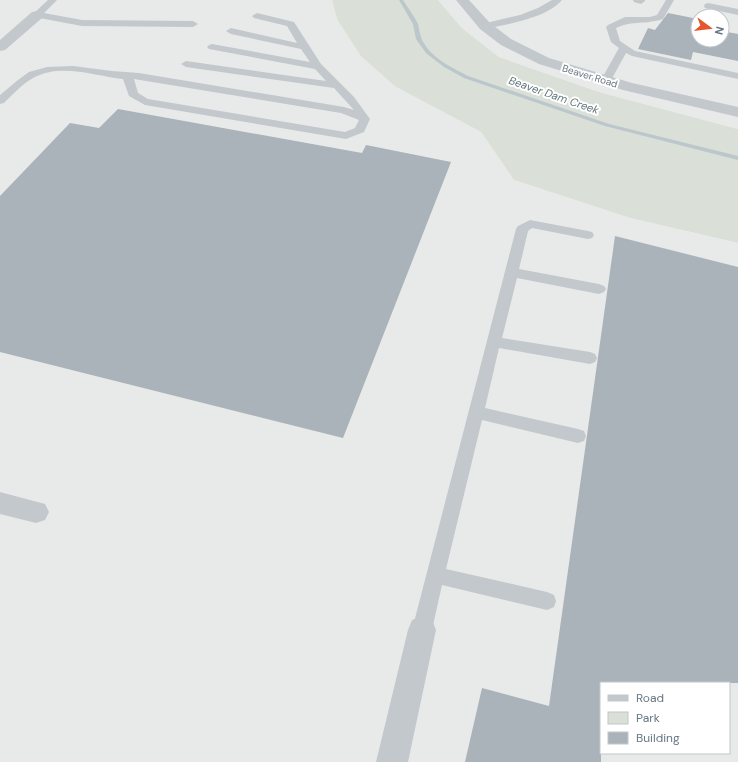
<svg xmlns="http://www.w3.org/2000/svg" width="738" height="762" font-family="'DM Sans',sans-serif">
	<rect width="100%" height="100%" fill="#fafaf8"/>
	<g fill="#e8e9e9" fill-rule="evenodd">
		<path d="M 0,0 L 332,0 L 337,19 L 396,87 L 481,132 L 514,180 L 630,218 L 738,243 L 738,762 L 0,762 ZM 601,683 L 729,683 L 729,753 L 601,753 Z"/>
		<path d="M 438,0 L 738,0 L 738,129 L 599,92 L 499,57 L 462,28 ZM 698,16 L 722,16 L 722,40 L 698,40 Z"/>
	</g>
	<polygon fill="#dadfd7" points="332,0 438,0 462,28 499,57 599,92 738,129 738,243 630,218 514,180 481,132 396,87 361,56 337,19"/>
	<g fill="none" stroke-linecap="round" stroke-linejoin="round">
		<path fill="#bbc7cb" fill-rule="evenodd" d="M 399,0 L 403,0 C 408,8 414,16 418,24 C 419,29 420,35 422,40 C 431,58 451,67 468,76 L 609,124 L 738,156 L 738,160 L 605,126 L 464,78 L 444,67 L 426,53 L 416,39 L 413,24 Z"/>
	</g>
	<g fill="#aab3b9">
		<polygon points="668,13 698,19 698,40 722,40 722,31 738,34 738,61 693,52 691,60 638,49 648,28 655,30"/>
		<polygon points="118,109 362,153 366,145 451,162 343,438 0,352 0,196 70,123 99,128"/>
		<polygon points="615,236 738,267 738,683 601,683 601,762 465,762 482,688 549,706"/>
	</g>
	<g fill="none" stroke-linecap="round" stroke-linejoin="round">
		<g fill="#c3c8cc" fill-rule="evenodd">
			<polygon points="48,0 57,0 44,13 82,20 193,21 198,24 193,27 82,26 34,17 32,15 34,13"/>
			<path d="M 552,0 L 562,0 C 547,18 508,24 485,29 L 480,26 L 482,24 L 520,15 L 538,8 Z"/>
			<polygon points="633,0 645,0 645,1 641,4 634,2"/>
			<path d="M 666,0 L 674,0 L 663,19 C 645,25 633,20 616,28 L 620,41 L 635,51 L 738,73 L 738,79 L 632,56 L 626,53 L 610,82 L 602,82 L 601,80 L 619,48 L 611,42 L 606,27 L 608,25 L 625,17 L 650,17 L 657,15 Z"/>
			<polygon points="708,3 738,9 738,15 705,8 704,6 705,4"/>
			<path d="M 257,13 L 294,22 L 321,64 L 354,97 L 370,119 L 364,132 L 346,139 L 145,105 L 129,96 L 123,79 C 96,76 61,63 35,77 C 23,83 13,94 4,103 L 0,104 L 0,95 L 18,80 L 29,72 L 47,67 L 73,66 L 112,71 L 139,73 L 344,107 L 354,110 L 334,88 L 186,67 L 181,64 L 186,61 L 326,81 L 315,69 L 209,49 L 207,47 L 209,45 L 212,44 L 310,62 L 301,49 L 231,34 L 226,31 L 231,28 L 297,43 L 287,26 L 254,18 L 252,16 ZM 134,79 L 341,113 L 359,120 L 355,128 L 345,132 L 148,99 L 138,93 Z"/>
			<polygon points="530,220 588,231 592,232 594,235 592,238 588,239 532,228 528,231 519,269 599,284 604,286 606,289 604,292 599,294 517,278 502,338 590,352 595,354 597,358 595,362 590,364 499,348 485,408 578,429 584,431 586,436 584,441 578,443 482,420 446,569 547,592 554,595 556,601 554,607 547,610 442,585 432,630 429,637 422,639 415,637 412,630 516,229 518,226"/>
		</g>
		<g fill="#c3c8cc" fill-rule="evenodd">
			<polygon points="456,0 469,0 490,23 511,39 549,58 632,83 738,107 738,117 623,90 539,64 501,45 480,29"/>
			<polygon points="37,11 42,12 44,15 42,18 5,50 0,51 0,40 32,12"/>
			<polygon points="0,492 45,504 49,512 45,520 36,523 0,514"/>
			<polygon points="422,616 432,620 436,630 408,762 376,762 408,630 412,620"/>
		</g>
	</g>
	<g text-anchor="middle" dominant-baseline="central" stroke-width="4" stroke-linejoin="round" paint-order="stroke">
		<g font-size="10" fill="#657683" stroke="#fff">
			<text transform="translate(590 76) rotate(17)">Beaver Road</text>
		</g>
		<g font-size="11" font-style="italic" fill="#60757c" stroke="#fff">
			<text transform="translate(554 95) rotate(19)">Beaver Dam Creek</text>
		</g>
	</g>
	<rect x="600" y="682" width="130" height="72" fill="#ffffff" stroke="#c1c8cd"/>
	<rect x="608" y="695" width="20" height="6" fill="#c3c8cc" stroke="#c1c8cd"/>
	<text x="636" y="702" font-size="12" fill="#657683">Road</text>
	<rect x="608" y="712" width="20" height="12" fill="#dadfd7" stroke="#c1c8cd"/>
	<text x="636" y="722" font-size="12" fill="#657683">Park</text>
	<rect x="608" y="732" width="20" height="12" fill="#aab3b9" stroke="#c1c8cd"/>
	<text x="636" y="742" font-size="12" fill="#657683">Building</text>
	<g transform="translate(710 28) rotate(105)"><circle r="19" fill="#ffffff" stroke="#c1c8cd"/>
	<path d="M0-3L7 15L0 10L-7 15Z" fill="#e4572e"/>
	<text y="-6" font-size="11" font-weight="bold" text-anchor="middle" fill="#657683">N</text>
	</g>
</svg>
